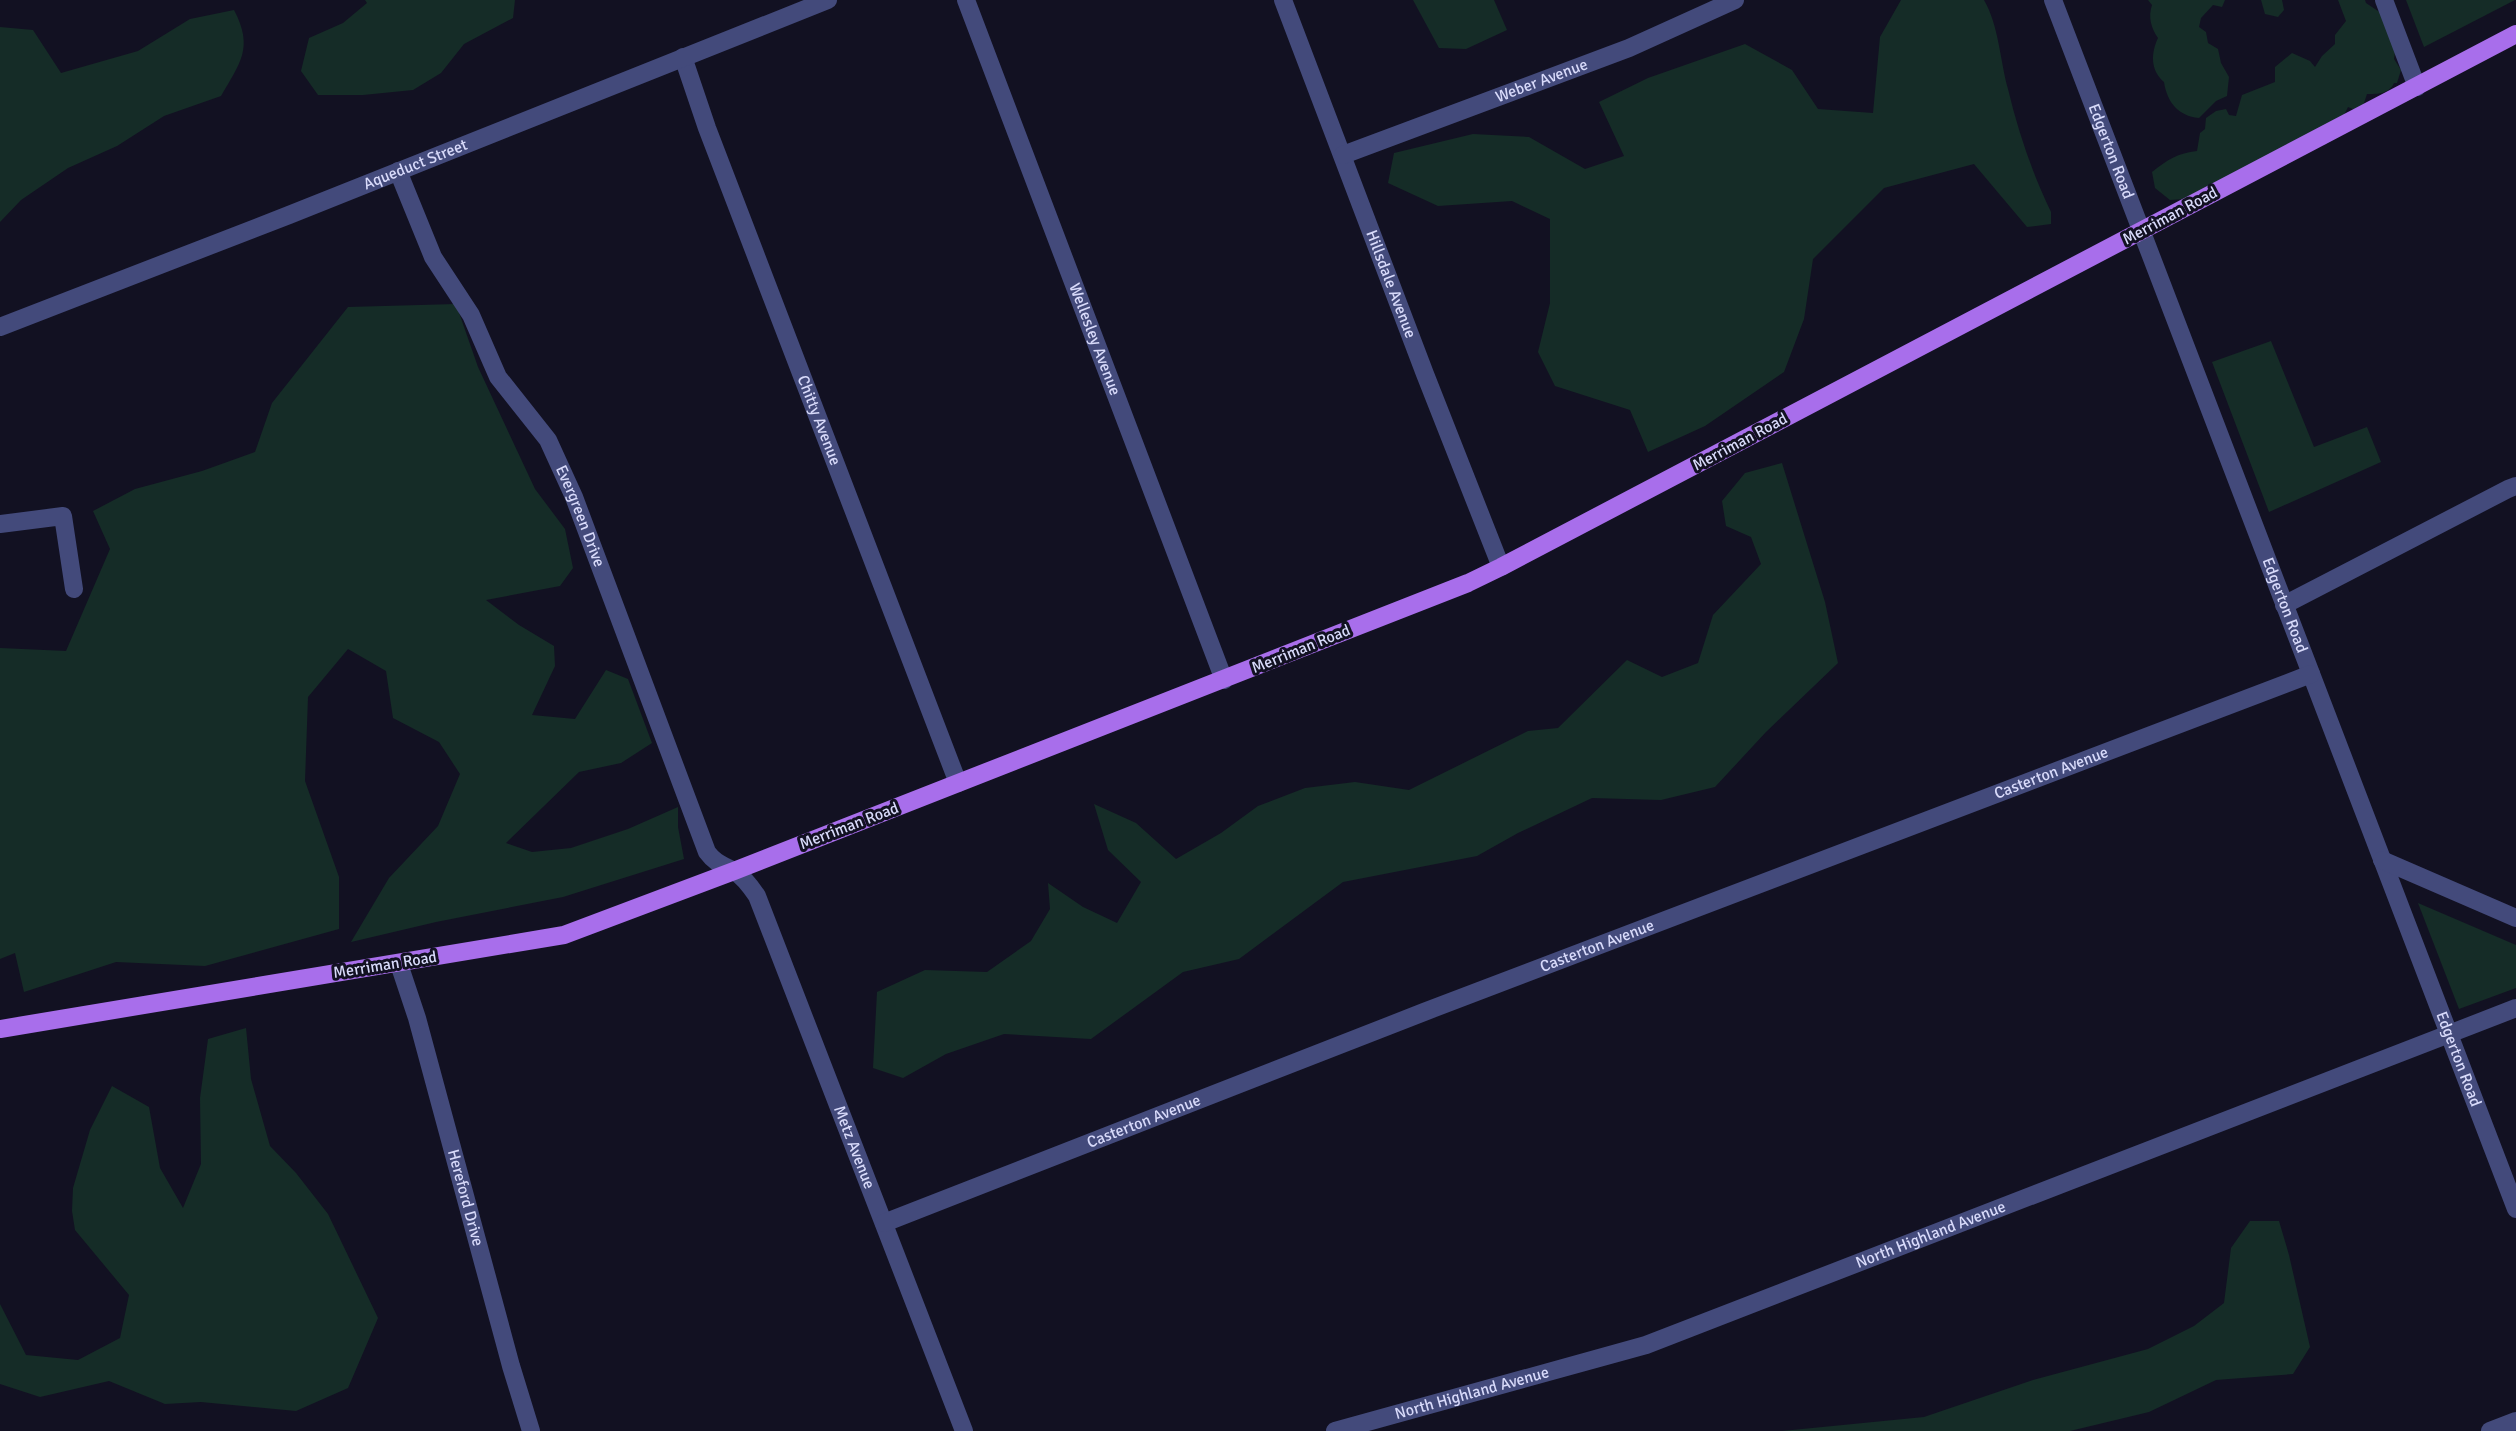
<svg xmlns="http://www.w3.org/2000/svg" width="2516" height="1431" font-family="Signika,sans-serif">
	<rect width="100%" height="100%" fill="#121122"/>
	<g fill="#152c27">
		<polygon points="365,0 515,0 513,18 464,44 441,73 413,90 363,95 318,95 301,71 309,38 343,23 367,3"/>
		<polygon points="1413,0 1494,0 1507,30 1466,49 1439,48"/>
		<path d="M 1901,0 L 1984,0 C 1999,26 2000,60 2008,89 C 2018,131 2032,173 2051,212 L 2051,224 L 2027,227 L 1974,164 L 1884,188 L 1813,259 L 1804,319 L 1784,372 L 1705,426 L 1648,452 L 1630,410 L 1555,386 L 1538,352 L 1550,303 L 1550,219 L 1512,201 L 1438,206 L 1388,183 L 1394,153 L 1473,134 L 1529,137 L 1585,169 L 1624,156 L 1599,102 L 1648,78 L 1745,44 L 1792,70 L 1818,109 L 1873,113 L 1880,37 Z"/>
		<path d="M 2148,0 L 2225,0 L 2222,7 L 2213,5 L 2201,18 L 2199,27 L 2206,32 L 2208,43 L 2218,49 L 2221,63 L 2229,77 L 2227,96 L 2216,101 L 2199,118 C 2178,116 2167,102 2164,82 C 2150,70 2151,53 2158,38 C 2151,28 2148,17 2152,5 Z"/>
		<polygon points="2261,0 2282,0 2284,10 2278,17 2265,14"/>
		<path d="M 2338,0 L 2365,0 L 2366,3 L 2384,15 L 2395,52 L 2394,59 L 2401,70 L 2397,83 L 2394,83 C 2389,94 2378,94 2367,94 L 2363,106 L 2355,110 L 2348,107 L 2343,117 L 2218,185 L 2205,187 L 2199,198 L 2170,200 L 2155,188 L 2152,172 C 2167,160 2178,153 2197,151 L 2200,133 L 2205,129 L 2206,118 L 2216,111 L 2226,109 L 2229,115 L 2236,116 L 2242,95 L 2275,82 L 2275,67 L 2292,53 L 2310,61 L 2315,67 L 2322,56 L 2335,44 L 2335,35 L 2346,21 Z"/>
		<polygon points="2406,0 2515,0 2424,47"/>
		<path d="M 234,10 C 254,48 240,63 221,96 L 164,116 L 117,146 L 68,168 L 21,200 L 0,222 L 0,27 L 33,30 L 61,73 L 138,51 L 190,19 Z"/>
		<polygon points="456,304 478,367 535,489 565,529 573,568 560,586 486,600 519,625 554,646 555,666 532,715 575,719 606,670 628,679 652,743 621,763 579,772 506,843 532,852 571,848 628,829 678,807 678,827 684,859 563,897 436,922 351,942 389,878 438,826 460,774 439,742 393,718 386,671 348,649 308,697 305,781 339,877 339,929 205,966 116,962 24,992 15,953 0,959 0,648 66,651 110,549 93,511 135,489 202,471 255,452 272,403 348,307"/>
		<polygon points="2271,341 2314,447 2367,427 2381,462 2269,512 2212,362"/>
		<polygon points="1782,463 1825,602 1838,663 1766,732 1715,787 1661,800 1592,798 1518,833 1477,856 1343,882 1239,959 1183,972 1091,1039 1004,1034 946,1054 903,1078 873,1068 877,992 925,970 987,972 1031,941 1050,909 1048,883 1083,907 1117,923 1141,882 1108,850 1094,804 1136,823 1176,859 1221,833 1258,806 1305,788 1355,782 1409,790 1528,731 1558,728 1627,660 1662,677 1698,663 1713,615 1761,564 1751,537 1726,526 1722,501 1745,473"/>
		<polygon points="2418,903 2516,945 2516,988 2459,1009"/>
		<polygon points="246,1028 251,1079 270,1146 296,1173 328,1214 378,1318 348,1388 296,1411 201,1402 165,1404 109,1381 40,1397 0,1384 0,1304 26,1355 78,1360 120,1338 129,1295 75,1230 72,1211 73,1188 90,1130 112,1086 149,1107 160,1168 183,1208 201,1164 200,1098 208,1039"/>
		<polygon points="2250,1221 2279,1221 2289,1255 2310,1347 2293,1374 2216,1380 2149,1412 2070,1431 1782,1431 1924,1417 2033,1380 2148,1349 2194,1326 2224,1303 2231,1248"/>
	</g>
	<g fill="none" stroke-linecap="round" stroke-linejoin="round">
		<g stroke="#434a7b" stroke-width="18">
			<path id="s1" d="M 966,0 L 1224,680"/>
			<path id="s2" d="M 1283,0 L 1425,374 L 1501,567"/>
			<path id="s3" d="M 2053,0 L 2516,1209"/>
			<polyline points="2384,0 2417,87"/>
			<path id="s4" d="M 683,57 L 707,128 L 958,783"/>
			<path id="s5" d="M 1343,155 L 1629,48 L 1735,0"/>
			<path id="s6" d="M 398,171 L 433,257 L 471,315 L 498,377 L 548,440 L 574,497 L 707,852 C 715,863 723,865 734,871 C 744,877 751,887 757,896 L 964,1431"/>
			<path id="s7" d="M 0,327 L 289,215 L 828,0"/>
			<polyline points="0,524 63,516 74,589"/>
			<polyline points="2284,605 2508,489 2516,486"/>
			<polyline points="2382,860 2516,918"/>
			<path id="s8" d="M 399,964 L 417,1018 L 511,1366 L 531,1431"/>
			<path id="s9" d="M 884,1223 L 1424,1012 L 2311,674"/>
			<path id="s10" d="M 1335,1431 L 1646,1345 L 2516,1008"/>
			<polyline points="2490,1431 2516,1421"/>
		</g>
		<polyline stroke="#a86eeb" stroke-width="18" points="0,1029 564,935 734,871 1468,583 1501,567 2516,34"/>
	</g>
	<g text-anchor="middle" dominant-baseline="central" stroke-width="6" stroke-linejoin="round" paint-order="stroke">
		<g font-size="16" fill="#d8dafa" stroke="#121122">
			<text stroke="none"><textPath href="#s5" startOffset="212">Weber Avenue</textPath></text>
			<text stroke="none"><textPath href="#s3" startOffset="162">Edgerton Road</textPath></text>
			<text stroke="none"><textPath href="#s7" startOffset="446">Aqueduct Street</textPath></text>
			<text transform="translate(2170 216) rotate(-28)">Merriman Road</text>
			<text stroke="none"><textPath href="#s2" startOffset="304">Hillsdale Avenue</textPath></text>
			<text stroke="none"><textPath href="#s1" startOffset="363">Wellesley Avenue</textPath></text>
			<text stroke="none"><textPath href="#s4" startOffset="388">Chitty Avenue</textPath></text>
			<text transform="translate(1740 442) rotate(-28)">Merriman Road</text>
			<text stroke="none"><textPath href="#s6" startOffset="393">Evergreen Drive</textPath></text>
			<text stroke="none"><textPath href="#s3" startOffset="648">Edgerton Road</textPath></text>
			<text transform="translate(1301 649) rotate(-22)">Merriman Road</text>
			<text stroke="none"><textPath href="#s9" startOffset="1251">Casterton Avenue</textPath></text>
			<text transform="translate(849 826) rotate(-21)">Merriman Road</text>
			<text stroke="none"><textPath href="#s9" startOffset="765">Casterton Avenue</textPath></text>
			<text transform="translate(385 965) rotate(-9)">Merriman Road</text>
			<text stroke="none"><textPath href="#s3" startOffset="1134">Edgerton Road</textPath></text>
			<text stroke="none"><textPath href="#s9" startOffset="279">Casterton Avenue</textPath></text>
			<text stroke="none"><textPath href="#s6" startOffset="1089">Metz Avenue</textPath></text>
			<text stroke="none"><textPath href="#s8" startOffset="243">Hereford Drive</textPath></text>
			<text stroke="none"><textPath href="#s10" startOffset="628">North Highland Avenue</textPath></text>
			<text stroke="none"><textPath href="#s10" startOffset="142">North Highland Avenue</textPath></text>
		</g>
	</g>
</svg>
